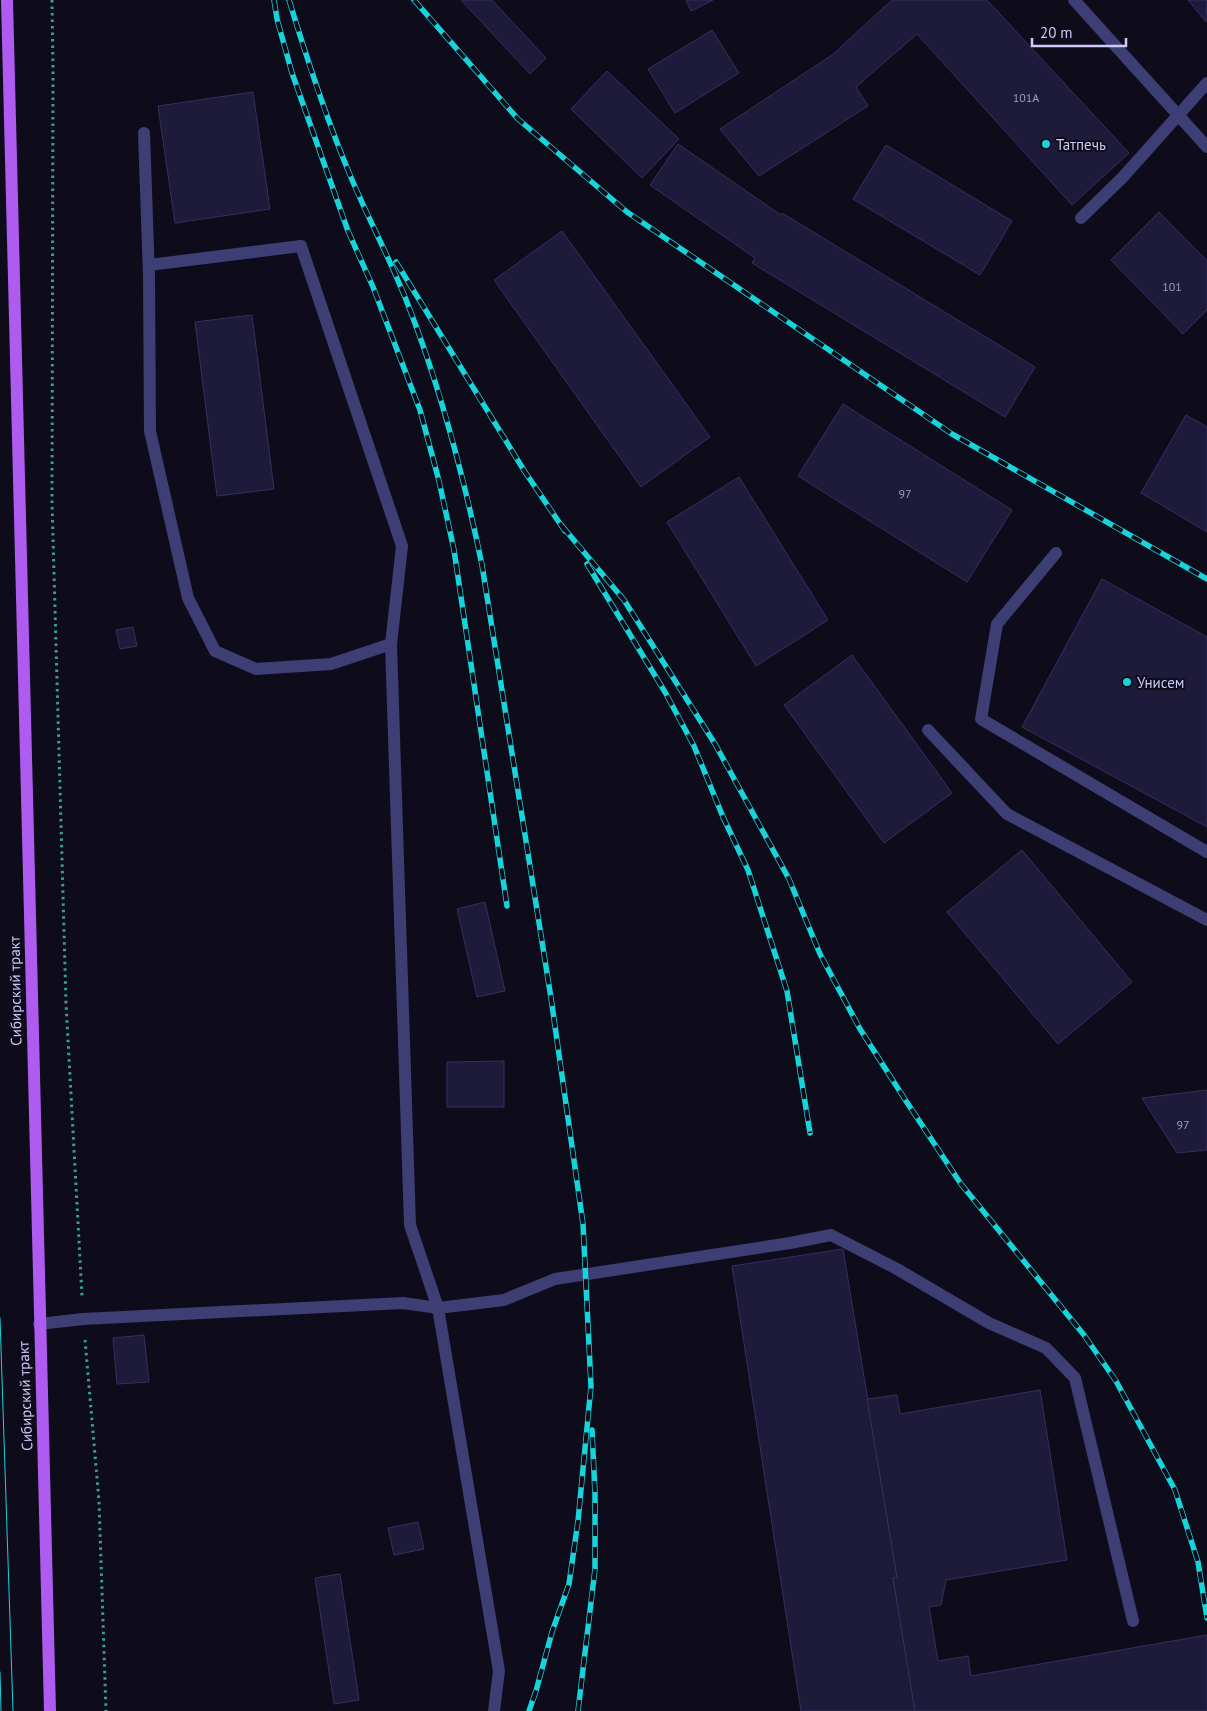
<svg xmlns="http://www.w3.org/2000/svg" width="1207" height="1711" font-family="'PT Sans',sans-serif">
	<rect width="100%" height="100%" fill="#0e0c1a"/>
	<g fill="#1e1a39" stroke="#352f62">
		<polygon points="461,0 492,0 546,58 530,74"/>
		<polygon points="686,0 713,0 691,11"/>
		<polygon points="892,0 987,0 1129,153 1072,205 917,34 856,87 868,106 759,176 720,129 832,55"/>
		<polygon points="1188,0 1207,0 1206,22"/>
		<polygon points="712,30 739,73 675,113 648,69"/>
		<polygon points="607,71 679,139 642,178 571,109"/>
		<polygon points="253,92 270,209 175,223 158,106"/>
		<polygon points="678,144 781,215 782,213 1035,367 1005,417 752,263 755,258 650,185"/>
		<polygon points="886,145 1012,221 980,275 853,199"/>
		<polygon points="1159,212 1207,261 1207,310 1183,334 1111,260"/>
		<polygon points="562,231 710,437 641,487 494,280"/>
		<polygon points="252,315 274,489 217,496 195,322"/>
		<polygon points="843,404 1012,510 967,582 798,476"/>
		<polygon points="1186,415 1207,427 1207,532 1141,493"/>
		<polygon points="739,477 828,620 756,666 667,522"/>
		<polygon points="1102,579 1207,637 1207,827 1022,727"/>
		<polygon points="133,627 137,646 120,649 116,630"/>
		<polygon points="852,655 952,793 884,843 784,705"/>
		<polygon points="1022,850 1132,982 1058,1044 947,912"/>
		<polygon points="485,902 505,991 477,997 457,909"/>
		<polygon points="504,1061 504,1107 447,1107 447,1062"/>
		<polygon points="1207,1090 1207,1150 1177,1153 1142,1098"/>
		<polygon points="843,1249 897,1577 893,1578 915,1711 801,1711 732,1266"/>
		<polygon points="144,1335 149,1382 117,1384 113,1338"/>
		<polygon points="1040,1390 1067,1560 946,1580 941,1605 929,1607 938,1661 968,1656 971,1676 1207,1635 1207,1711 915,1711 893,1578 897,1577 867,1399 897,1395 900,1414"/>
		<polygon points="418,1522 424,1549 394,1555 388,1528"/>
		<polygon points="340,1574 359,1700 334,1704 315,1578"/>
	</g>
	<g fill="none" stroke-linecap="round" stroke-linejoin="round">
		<g stroke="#38a093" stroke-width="3" stroke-dasharray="2.5 4" stroke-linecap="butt">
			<polyline points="52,0 53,70 52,501 66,1003 82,1296"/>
			<polyline points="85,1340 99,1501 106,1711"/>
		</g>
		<g stroke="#3c3e74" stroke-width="12">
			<polyline points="1074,0 1207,147"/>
			<polyline points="144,133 149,276 150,431 188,598 215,651 256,669 331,664 391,644 410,1225 438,1308 499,1671 494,1711"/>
			<polyline points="1081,218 1123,177 1207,83"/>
			<polyline points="149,265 301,246 402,546 391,644"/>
			<polyline points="1056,553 997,624 981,719 1207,852"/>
			<polyline points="928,730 1007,814 1207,920"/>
			<polyline points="39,1324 83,1319 403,1303 438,1308 504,1300 555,1279 790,1243 831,1235 897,1269 989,1323 1046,1348 1075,1378 1133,1621"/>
		</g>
		<polyline stroke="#ae5cef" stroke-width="12" points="7,0 50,1711"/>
		<g stroke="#16d4da" stroke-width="1">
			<polyline points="0,1318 13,1711"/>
			<polyline points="0,1672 1,1711"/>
		</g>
		<defs>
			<g id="rail">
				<polyline points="274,0 277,19 292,73 348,231 373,287 420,410 439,481 454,550 507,906"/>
				<path d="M 289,0 C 307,59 326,118 350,175 C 369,221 393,264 410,310 C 442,393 464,478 482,565 L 551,998 L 583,1224 L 591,1386 L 578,1521 L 569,1584 L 552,1632 L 536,1691 L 529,1711"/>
				<polyline points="414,0 518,119 627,212 952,434 1207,579"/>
				<polyline points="396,262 525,472 565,531"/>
				<polyline points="562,526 624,600 715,744 789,879 820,954 860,1029 906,1101 961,1184 1084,1335 1116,1381 1175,1490 1198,1562 1207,1618"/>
				<polyline points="587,564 665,692 694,746 723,817 748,870 787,991 810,1133"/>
				<polyline points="578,1711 595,1569 595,1494 592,1430"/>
			</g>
		</defs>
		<use href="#rail" stroke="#16d4da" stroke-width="5.5"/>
		<use href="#rail" stroke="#0e0c1a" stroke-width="4" stroke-dasharray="11" stroke-linecap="butt"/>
	</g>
	<g fill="#16d4da" stroke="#0e0c1a" stroke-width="2">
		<circle cx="1046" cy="144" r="5"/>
		<circle cx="1127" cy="682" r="5"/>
	</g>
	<g text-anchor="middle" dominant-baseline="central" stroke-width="4" stroke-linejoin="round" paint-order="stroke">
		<g font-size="12" fill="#a09eca">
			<text x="1026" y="97">101А</text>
			<text x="1172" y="286">101</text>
			<text x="905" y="493">97</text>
			<text x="1183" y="1124">97</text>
		</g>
		<g font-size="15" fill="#cccafa" stroke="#0e0c1a" text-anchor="start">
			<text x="1056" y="144">Татпечь</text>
			<text x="1137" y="682">Унисем</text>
		</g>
		<g font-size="15" fill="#cccafa" stroke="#0e0c1a">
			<text transform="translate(15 991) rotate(-91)">Сибирский тракт</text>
			<text transform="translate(25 1396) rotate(-92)">Сибирский тракт</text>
		</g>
	</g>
	<path d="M1032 38v8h94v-8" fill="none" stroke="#cccafa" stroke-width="2.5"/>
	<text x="1040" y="38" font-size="15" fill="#cccafa" stroke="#0e0c1a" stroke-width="4" paint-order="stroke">20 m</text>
</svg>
